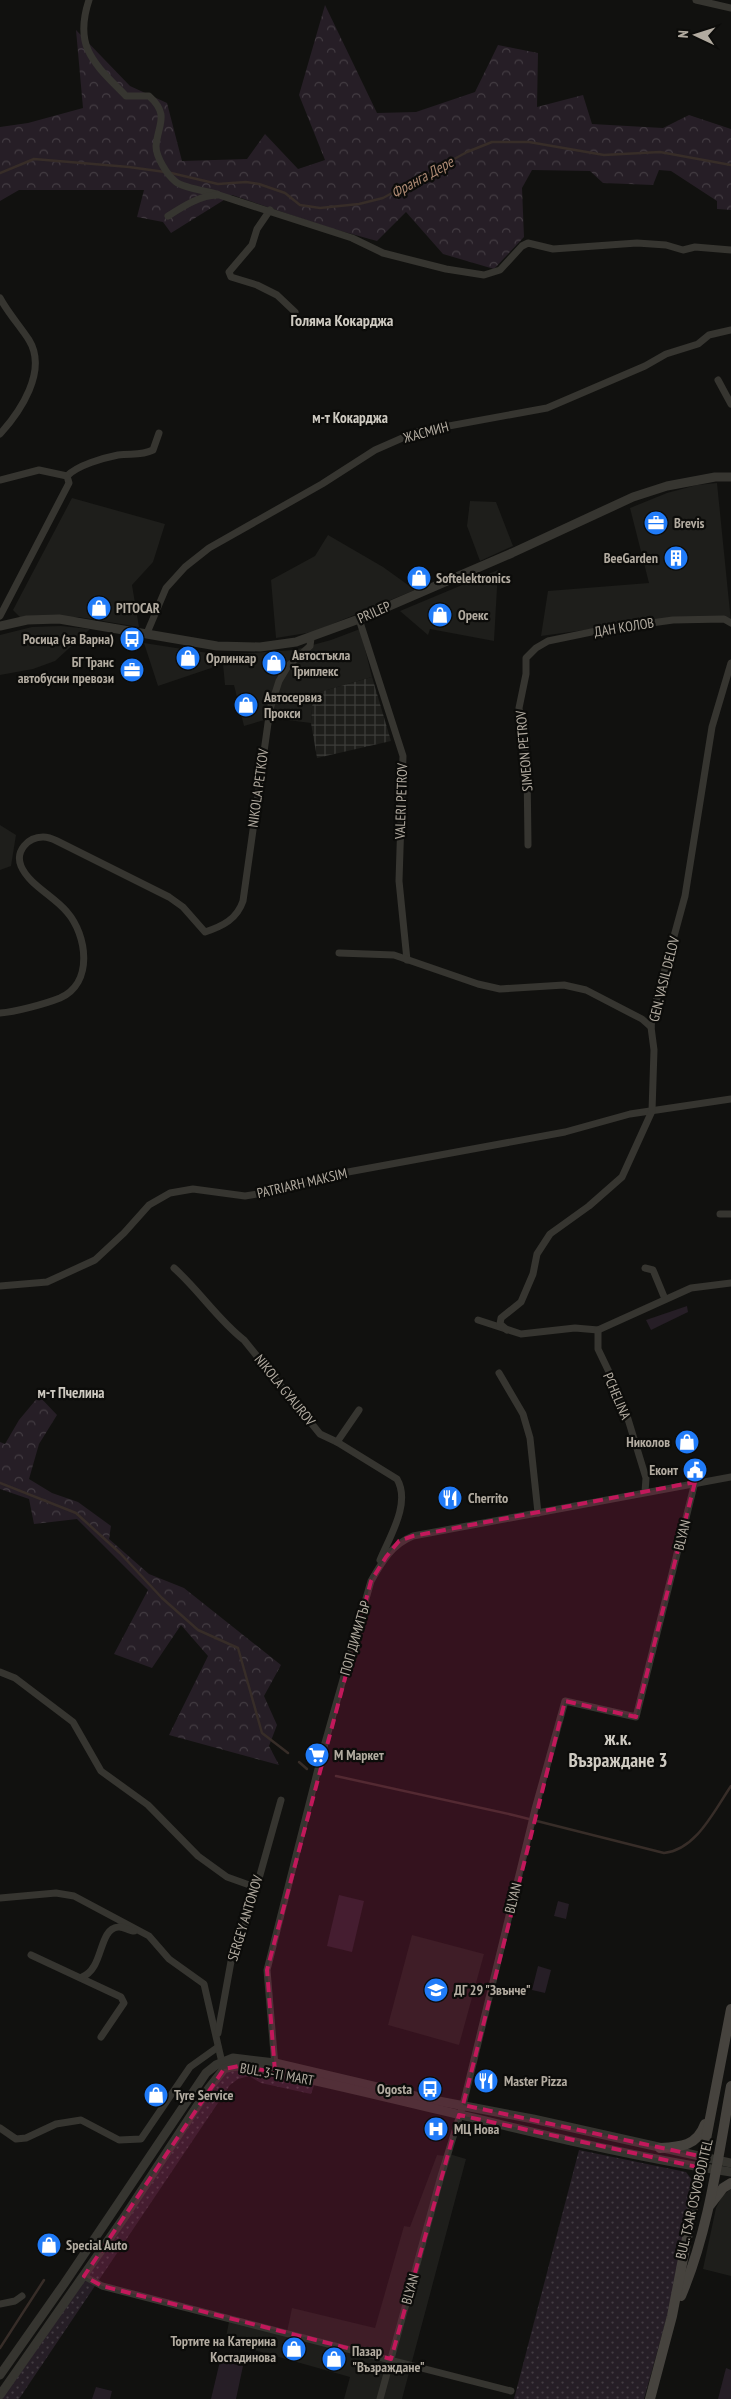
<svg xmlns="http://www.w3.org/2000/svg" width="731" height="2399" font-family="'PT Sans Narrow',sans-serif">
	<defs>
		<pattern id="industrial-grid" width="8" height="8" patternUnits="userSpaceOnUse" patternTransform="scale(1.25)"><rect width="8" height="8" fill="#1e1e1b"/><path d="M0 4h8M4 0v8" fill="none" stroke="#3c3c39"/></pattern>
		<pattern id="grass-dots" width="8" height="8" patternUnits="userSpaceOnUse" patternTransform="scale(1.25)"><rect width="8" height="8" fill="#261e26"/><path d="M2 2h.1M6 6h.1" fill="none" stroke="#433c42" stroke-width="1.8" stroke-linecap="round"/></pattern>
		<pattern id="forest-crowns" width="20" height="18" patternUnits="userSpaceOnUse" patternTransform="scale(1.25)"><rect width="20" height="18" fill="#261e26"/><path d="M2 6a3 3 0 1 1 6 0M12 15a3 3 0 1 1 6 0" fill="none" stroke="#433c42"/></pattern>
	</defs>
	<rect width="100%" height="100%" fill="#11110f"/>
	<g fill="#1e1e1b">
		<polygon points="717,483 731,622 672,618 541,636 548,591 649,583 630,508 667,493 697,485"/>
		<polygon points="72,498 165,524 153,562 132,585 139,627 78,617 20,617 13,610"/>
		<polygon points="470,501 496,502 513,546 480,561 467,526"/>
		<polygon points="328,535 383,567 415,590 313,632 276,638 271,580 315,556"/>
		<polygon points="498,570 494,641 430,629 428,635 400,611"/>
		<polygon points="61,626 90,629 55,661 33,669 0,675 0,635 32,627"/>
		<polygon points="360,629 372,677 313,694 311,723 271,718 244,726 234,685 225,685 223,664 158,686 144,643 221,655 294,650 331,640"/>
		<polygon points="0,825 16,835 11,866 0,870"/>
		<polygon points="412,1935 484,1954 459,2045 388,2025"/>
		<polygon points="446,2153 466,2159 402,2399 344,2399 350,2377 225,2342 230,2317 287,2332 292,2308 375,2328 404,2226 410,2227 437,2155 445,2156"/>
		<polygon points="731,2189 731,2276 703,2269 716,2208 722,2196"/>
	</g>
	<polygon fill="url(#industrial-grid)" points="372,677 391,741 317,758 311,723 313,694"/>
	<g fill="url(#grass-dots)">
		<polygon points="231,2067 316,2080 311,2094 261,2083 249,2076 238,2079 230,2085 19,2399 0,2399 209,2088"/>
		<polygon points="579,2150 686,2172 694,2183 670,2306 644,2399 514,2399"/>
	</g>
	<g fill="url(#forest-crowns)">
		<polygon points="325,5 377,113 416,112 475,92 498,45 538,53 537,107 583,95 592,124 663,128 689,115 731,129 731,210 717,209 717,201 671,171 659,170 653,185 603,183 590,171 532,170 522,188 524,237 494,269 443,254 406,212 377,241 330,228 232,195 171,233 163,222 137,217 144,190 19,190 0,201 0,127 28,123 83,108 76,30 130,86 167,103 182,161 247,159 265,134 298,169 325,160 299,95"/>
		<polygon points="39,1396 57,1415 39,1444 29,1479 52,1493 78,1502 111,1526 109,1539 149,1574 184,1588 281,1665 264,1696 277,1725 269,1746 279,1765 169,1735 208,1656 181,1625 152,1668 114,1654 148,1590 77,1519 34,1524 29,1499 0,1489 0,1442 5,1444 19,1420"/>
	</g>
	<g fill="#261e26">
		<polygon points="687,1306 688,1312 651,1330 646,1320"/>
		<polygon points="339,1895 364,1901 352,1952 327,1946"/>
		<polygon points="558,1901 569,1904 566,1919 554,1916"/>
		<polygon points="538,1966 551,1970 545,1993 532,1990"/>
		<polygon points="220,2361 243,2366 236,2399 211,2399"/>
		<polygon points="726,2368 731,2370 731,2399 718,2399"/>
		<polygon points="96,2387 112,2391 110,2399 92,2399"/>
	</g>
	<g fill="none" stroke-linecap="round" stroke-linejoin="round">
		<g stroke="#372d28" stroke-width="2.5">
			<polyline points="0,173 34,159 129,167 165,172"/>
			<polyline points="171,173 218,184 246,182 259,184 285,193 300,205 320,208 359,204 383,198 467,152 492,142 529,142 604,155 660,152 731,165"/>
			<polyline points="0,1483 76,1513 120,1553 162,1598 198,1630 238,1648 262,1733 288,1753"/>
			<polyline points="299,1762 307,1769"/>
			<path d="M 336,1776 L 513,1815 L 664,1853 C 696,1850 714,1811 731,1786"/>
			<polyline points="0,2348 44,2280"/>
		</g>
		<g stroke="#363530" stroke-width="7">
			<path d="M 89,0 C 73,48 95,64 126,96 L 149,96 C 170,115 158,124 156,146 C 156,157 167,175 176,182 C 184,188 206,191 217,194"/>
			<polyline points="696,0 731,8"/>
			<polyline points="270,210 257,229 252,245 229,272 231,277 257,285 277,295 295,312"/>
			<path d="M 168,216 C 182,207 202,194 219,195 L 352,238 L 383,253 L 446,269 L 484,275 L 500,270 L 522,246 L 528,243 L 553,249 L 637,243 L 666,245 L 683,250 L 695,247 L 731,250"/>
			<path d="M 0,298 C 8,313 20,326 29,340 C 48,371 20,412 0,434"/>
			<polyline points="718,380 731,404"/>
			<path d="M 67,476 C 78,465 103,458 118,455 C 131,453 141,456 153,450 L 159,433"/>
			<polyline points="0,480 39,470 67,476 69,483 0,616"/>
			<polyline points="359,619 403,756 399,881 407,960"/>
			<polyline points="147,633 166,588 185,567 209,548 322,484 375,450 416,432 547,408 645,366 666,354 698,344 709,335 731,330"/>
			<polyline points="528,845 527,765 519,708 526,674 526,658 536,648 548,641 601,630 673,620 724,619 731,623"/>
			<polyline points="339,953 394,955 478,984 500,989 564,985 586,990 642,1019 651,1027"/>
			<path d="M 0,1013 C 15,1012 45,1004 60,998 C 94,983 87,935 67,912 C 54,896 29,885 21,866 C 15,851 28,837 43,837 C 47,837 53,839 57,841 L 169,897 L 183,907 L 205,932 C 223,926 237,919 243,901 L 270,709 L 279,681 L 288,666 L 310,646 L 311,638"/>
			<polyline points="720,1214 731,1214"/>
			<path d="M 174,1268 C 199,1290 218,1320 244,1340 L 320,1434 L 337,1442 L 397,1479 C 411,1503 390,1536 380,1560"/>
			<polyline points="645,1268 653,1270 665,1299"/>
			<polyline points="0,1286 47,1282 95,1260 124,1233 149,1205 170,1193 193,1189 245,1196 264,1193 348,1172 565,1132 630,1114 731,1099"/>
			<polyline points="478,1320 521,1334 575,1328 598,1330 691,1288 731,1283"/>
			<polyline points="507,1330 500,1324 501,1318 521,1302 533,1274 537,1254 550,1234 589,1206 622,1177 652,1111 654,1050 651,1027 653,1013 685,896 712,727 731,663"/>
			<polyline points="598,1330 598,1349 610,1374 609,1384 624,1406 646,1478 645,1492"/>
			<polyline points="499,1373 523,1414 530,1438 538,1513"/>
			<polyline points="337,1442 359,1410"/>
			<polyline points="0,1672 15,1678 73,1722 101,1771 148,1805 198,1856 227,1877 255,1887"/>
			<polyline points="0,1898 56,1893 74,1896 149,1936 169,1959 204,1984 223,2067"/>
			<polyline points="31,1955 121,1997 124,2003 101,2037"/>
			<path d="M 82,1977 C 104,1969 98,1929 118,1927 C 123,1926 129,1931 134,1931"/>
			<polyline points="218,2033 232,1956 249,1914 281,1800"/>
			<path d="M 275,2066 L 267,1970 L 321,1757 L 371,1581 C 382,1562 391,1545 413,1536 L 731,1477"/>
			<polyline points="0,2128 16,2139 26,2138 56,2124 81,2120 119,2140 141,2139 190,2067 218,2047"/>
			<polyline points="84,2276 102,2286 511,2391"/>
			<polyline points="0,2304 15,2301 22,2296"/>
			<polyline points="380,2399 441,2176 463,2105 535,1809 565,1701 636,1717 695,1482"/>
		</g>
		<g stroke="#363530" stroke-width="9">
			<polyline points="0,626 27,620 59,619 217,646 260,647 296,642 359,619 512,553 633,497 667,486 715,477 731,477"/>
			<polyline points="0,2375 64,2284 206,2073 216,2065 233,2058 275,2063 428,2099 533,2119 731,2163"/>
			<path d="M 0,2395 L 123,2219 L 209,2088 L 224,2069 L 231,2067 L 239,2066 L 275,2072 C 427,2104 577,2148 731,2172"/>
		</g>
		<g stroke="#46433e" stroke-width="10">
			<path d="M 660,2148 C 681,2147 697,2146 705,2124"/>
			<polyline points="710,2205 723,2188 731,2183"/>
			<path d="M 681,2296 C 709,2230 718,2157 731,2086"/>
			<polyline points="650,2399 672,2316 731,2009"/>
		</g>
	</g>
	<path fill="#c2185b" fill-opacity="0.2" stroke="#c2185b" stroke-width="4" stroke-dasharray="10 6" stroke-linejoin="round" d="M 695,1482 L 636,1717 L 565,1701 L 463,2105 L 704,2157 L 702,2168 L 459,2115 L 391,2359 L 102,2286 L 84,2276 L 224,2069 L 239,2066 L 275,2072 L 267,1970 L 371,1581 L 386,1557 L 399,1541 L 413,1536 Z"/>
	<defs>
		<symbol id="office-disc" viewBox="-11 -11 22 22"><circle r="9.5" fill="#207bf8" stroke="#0c0c0a"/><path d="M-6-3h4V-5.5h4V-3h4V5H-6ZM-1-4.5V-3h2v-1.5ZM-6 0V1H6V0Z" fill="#fff"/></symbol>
		<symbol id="building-disc" viewBox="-11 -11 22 22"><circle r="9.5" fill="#207bf8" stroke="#0c0c0a"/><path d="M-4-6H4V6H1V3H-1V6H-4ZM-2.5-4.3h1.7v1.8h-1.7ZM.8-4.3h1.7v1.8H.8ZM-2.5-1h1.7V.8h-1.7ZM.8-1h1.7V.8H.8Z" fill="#fff"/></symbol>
		<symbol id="shop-disc" viewBox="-11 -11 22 22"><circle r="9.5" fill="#207bf8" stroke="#0c0c0a"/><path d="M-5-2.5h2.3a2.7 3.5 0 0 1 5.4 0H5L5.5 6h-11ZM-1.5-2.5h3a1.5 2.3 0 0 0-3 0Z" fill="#fff"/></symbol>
		<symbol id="bus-disc" viewBox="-11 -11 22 22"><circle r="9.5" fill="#207bf8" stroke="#0c0c0a"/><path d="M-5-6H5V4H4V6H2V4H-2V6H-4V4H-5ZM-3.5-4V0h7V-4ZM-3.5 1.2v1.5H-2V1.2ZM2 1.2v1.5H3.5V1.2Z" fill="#fff"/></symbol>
		<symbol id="civic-disc" viewBox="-11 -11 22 22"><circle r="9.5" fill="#207bf8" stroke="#0c0c0a"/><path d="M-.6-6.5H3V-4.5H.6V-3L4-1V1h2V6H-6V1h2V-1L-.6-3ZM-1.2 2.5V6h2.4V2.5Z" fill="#fff"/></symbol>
		<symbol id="restaurant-disc" viewBox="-11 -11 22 22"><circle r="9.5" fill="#207bf8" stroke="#0c0c0a"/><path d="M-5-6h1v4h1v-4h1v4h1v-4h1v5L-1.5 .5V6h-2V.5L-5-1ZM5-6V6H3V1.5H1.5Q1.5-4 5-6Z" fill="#fff"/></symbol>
		<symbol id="supermarket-disc" viewBox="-11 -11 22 22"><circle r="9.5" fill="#207bf8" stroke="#0c0c0a"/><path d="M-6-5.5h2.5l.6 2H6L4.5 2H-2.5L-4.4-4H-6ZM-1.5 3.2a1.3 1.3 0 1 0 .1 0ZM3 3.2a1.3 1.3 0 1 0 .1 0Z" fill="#fff"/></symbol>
		<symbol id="school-disc" viewBox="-11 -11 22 22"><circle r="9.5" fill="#207bf8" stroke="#0c0c0a"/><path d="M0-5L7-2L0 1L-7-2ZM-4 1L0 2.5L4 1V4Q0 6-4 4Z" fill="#fff"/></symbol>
		<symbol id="hospital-disc" viewBox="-11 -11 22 22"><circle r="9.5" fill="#207bf8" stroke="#0c0c0a"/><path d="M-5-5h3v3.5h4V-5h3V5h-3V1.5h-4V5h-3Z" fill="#fff"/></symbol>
	</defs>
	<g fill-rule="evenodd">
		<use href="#office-disc" x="642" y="509" width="28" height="28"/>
		<use href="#building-disc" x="662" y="544" width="28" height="28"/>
		<use href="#shop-disc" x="405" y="564" width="28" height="28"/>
		<use href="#shop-disc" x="85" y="594" width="28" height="28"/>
		<use href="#shop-disc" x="426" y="601" width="28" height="28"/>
		<use href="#bus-disc" x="118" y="625" width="28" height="28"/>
		<use href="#shop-disc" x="174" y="644" width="28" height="28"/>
		<use href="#shop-disc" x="260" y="649" width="28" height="28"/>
		<use href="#office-disc" x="118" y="656" width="28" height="28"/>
		<use href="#shop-disc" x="232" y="691" width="28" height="28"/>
		<use href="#shop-disc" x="673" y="1428" width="28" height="28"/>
		<use href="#civic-disc" x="681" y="1456" width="28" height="28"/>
		<use href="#restaurant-disc" x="436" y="1484" width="28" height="28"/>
		<use href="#supermarket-disc" x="303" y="1741" width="28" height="28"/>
		<use href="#school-disc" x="422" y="1976" width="28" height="28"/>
		<use href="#restaurant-disc" x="472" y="2067" width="28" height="28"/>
		<use href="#bus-disc" x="416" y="2075" width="28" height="28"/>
		<use href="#shop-disc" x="142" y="2081" width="28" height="28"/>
		<use href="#hospital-disc" x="422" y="2115" width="28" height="28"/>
		<use href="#shop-disc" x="35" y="2231" width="28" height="28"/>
		<use href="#shop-disc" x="280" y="2335" width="28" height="28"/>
		<use href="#shop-disc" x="320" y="2345" width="28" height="28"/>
	</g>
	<g text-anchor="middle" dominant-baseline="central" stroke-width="4.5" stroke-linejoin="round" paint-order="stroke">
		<g font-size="14" fill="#b2aba0" stroke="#0c0c0a">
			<text transform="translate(426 432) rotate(-15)">ЖАСМИН</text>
			<text transform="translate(374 612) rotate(-24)">PRILEP</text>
			<text transform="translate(624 627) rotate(-9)">ДАН КОЛОВ</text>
			<text transform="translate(524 751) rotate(-95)">SIMEON PETROV</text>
			<text transform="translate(258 788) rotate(-82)">NIKOLA PETKOV</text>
			<text transform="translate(401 801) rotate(-88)">VALERI PETROV</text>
			<text transform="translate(664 979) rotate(-76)">GEN. VASIL DELOV</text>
			<text transform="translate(302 1183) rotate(-13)">PATRIARH MAKSIM</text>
			<text transform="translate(285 1390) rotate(51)">NIKOLA GYAUROV</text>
			<text transform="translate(617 1396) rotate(67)">PCHELINA</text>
			<text transform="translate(682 1535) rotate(-76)">BLYAN</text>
			<text transform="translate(355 1638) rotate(-74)">ПОП ДИМИТЪР</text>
			<text transform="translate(513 1898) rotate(-76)">BLYAN</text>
			<text transform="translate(245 1918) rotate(-73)">SERGEY ANTONOV</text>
			<text transform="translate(277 2074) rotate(10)">BUL. 3-TI MART</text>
			<text transform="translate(694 2199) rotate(-77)">BUL. TSAR OSVOBODITEL</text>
			<text transform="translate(410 2289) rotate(-75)">BLYAN</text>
		</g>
		<g font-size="14" font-weight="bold" fill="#b2aba0" stroke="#0c0c0a" text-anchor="start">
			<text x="674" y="523">Brevis</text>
			<text x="658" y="558" text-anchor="end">BeeGarden</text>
			<text x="436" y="578">Softelektronics</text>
			<text x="116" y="608">PITOCAR</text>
			<text x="458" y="615">Орекс</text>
			<text x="114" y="639" text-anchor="end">Росица (за Варна)</text>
			<text x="292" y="655">Автостъкла<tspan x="292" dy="16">Триплекс</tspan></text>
			<text x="206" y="658">Орлинкар</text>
			<text x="114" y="662" text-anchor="end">БГ Транс<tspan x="114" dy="16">автобусни превози</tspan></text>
			<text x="264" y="697">Автосервиз<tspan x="264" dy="16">Прокси</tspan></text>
			<text x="670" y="1442" text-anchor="end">Николов</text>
			<text x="678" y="1470" text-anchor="end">Еконт</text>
			<text x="468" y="1498">Cherrito</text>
			<text x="334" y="1755">М Маркет</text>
			<text x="454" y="1990">ДГ 29 "Звънче"</text>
			<text x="504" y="2081">Master Pizza</text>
			<text x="412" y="2089" text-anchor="end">Ogosta</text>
			<text x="174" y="2095">Tyre Service</text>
			<text x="454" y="2129">МЦ Нова</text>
			<text x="66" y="2245">Special Auto</text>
			<text x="276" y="2341" text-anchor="end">Тортите на Катерина<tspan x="276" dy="16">Костадинова</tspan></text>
			<text x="352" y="2351">Пазар<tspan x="352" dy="16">"Възраждане"</tspan></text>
		</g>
		<g font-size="15" font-style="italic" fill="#b08b74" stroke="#0c0c0a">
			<text transform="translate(422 177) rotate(-29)">Франга Дере</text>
		</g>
		<g font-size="15" font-weight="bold" fill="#cecac1" stroke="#0c0c0a">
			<text x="350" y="417">м-т Кокарджа</text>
			<text x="71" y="1392">м-т Пчелина</text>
		</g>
		<g font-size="16" font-weight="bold" fill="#cecac1" stroke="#0c0c0a">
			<text x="342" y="320">Голяма Кокарджа</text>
		</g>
		<g font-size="19" font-weight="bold" fill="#cecac1" stroke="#0c0c0a">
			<text x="618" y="1738">ж.к.<tspan x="618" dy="22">Възраждане 3</tspan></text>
		</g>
	</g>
	<g transform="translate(696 35) rotate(274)" stroke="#0c0c0a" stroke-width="4" paint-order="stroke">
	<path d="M0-4L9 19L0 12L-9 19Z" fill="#b2aba0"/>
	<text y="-8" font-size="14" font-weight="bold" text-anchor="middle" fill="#b2aba0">N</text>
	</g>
</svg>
